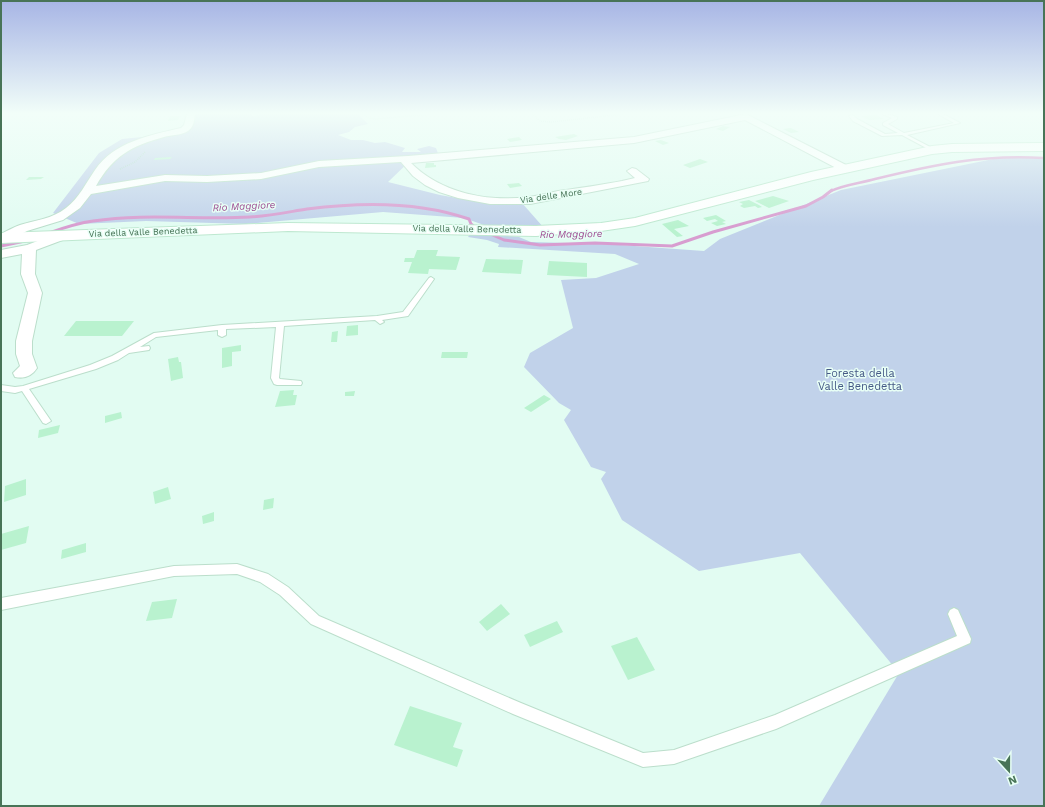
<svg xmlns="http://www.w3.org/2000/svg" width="1045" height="807" font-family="'Work Sans',sans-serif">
	<rect width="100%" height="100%" fill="#e2fcf2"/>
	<g fill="#c1d2ea">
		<polygon points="194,114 252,114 252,116 261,115 260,114 358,114 368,124 355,127 349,132 338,135 351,140 363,140 375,143 385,142 405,148 402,152 421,152 417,149 429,146 436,148 439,156 412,159 388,182 440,195 491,204 522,203 544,228 487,226 464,218 383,212 246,224 146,221 79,224 53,213 99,153 122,139 163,135 190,127"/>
		<polygon points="1003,157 1044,158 1044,806 819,806 899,673 800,553 699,571 622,520 601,479 606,472 591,467 564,420 571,410 559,403 524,367 530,353 573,328 561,280 596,278 639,264 615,254 498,247 499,244 487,240 468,237 471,233 519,237 531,242 606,244 704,251 720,239 841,190"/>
	</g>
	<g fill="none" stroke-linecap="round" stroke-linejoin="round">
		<path stroke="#d89dd0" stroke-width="2.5" d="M 831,191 C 843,185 861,183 875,179 C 933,165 983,154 1044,158"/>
		<g stroke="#d89dd0" stroke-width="3">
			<path d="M 49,233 C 63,228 78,223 93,221 C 145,213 198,220 250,217 C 269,216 288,212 307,209 C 360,202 418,201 469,219 L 471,224 L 476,228"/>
			<polyline points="488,233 504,240 540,245 595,243 672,246 713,232 806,206 823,197 832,190"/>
			<polyline points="1,246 25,241"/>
		</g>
	</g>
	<g fill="#b9f2cf">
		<polygon points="876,115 884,119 869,120 861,116"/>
		<polygon points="170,116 180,116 178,120 168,121"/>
		<polygon points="723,126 730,127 723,131 716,129"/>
		<polygon points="790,128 791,128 799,132 791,133 783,129"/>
		<polygon points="574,134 578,136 566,140 559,139 555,137"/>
		<polygon points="519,137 522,140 510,142 507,139"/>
		<polygon points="661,140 669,143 663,145 655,141"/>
		<polygon points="172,157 170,159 154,160 155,158"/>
		<polygon points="700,159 708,162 690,168 683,165"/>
		<polygon points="426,163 434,163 434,165 436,165 436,167 425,168"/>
		<polygon points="29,177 44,177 41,179 26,180"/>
		<polygon points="519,183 522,186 510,188 507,184"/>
		<polygon points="773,196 789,201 769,208 755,201"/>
		<polygon points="749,200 759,205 762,207 758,208 755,206 744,208 740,206 743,204 739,202"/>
		<polygon points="716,215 726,221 722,222 726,224 717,226 711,223 718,221 715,219 707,221 703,218"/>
		<polygon points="678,220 689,226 674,229 683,236 677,237 662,224"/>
		<polygon points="417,250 438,250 436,256 460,257 456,270 429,269 428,274 408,273 412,262 404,262 405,258 414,258"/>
		<polygon points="486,259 523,260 521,274 482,272"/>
		<polygon points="549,261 587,263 587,277 547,275"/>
		<polygon points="76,321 134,321 122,336 64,336"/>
		<polygon points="358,325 358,335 346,336 347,326"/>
		<polygon points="338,331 337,342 331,342 332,332"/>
		<polygon points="241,345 241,351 232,352 232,366 222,368 222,348"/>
		<polygon points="442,352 468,352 467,358 441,358"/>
		<polygon points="178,357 179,362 181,362 183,378 171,381 168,359"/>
		<polygon points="294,390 293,395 297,395 295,405 275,407 280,391"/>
		<polygon points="355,391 354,396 345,396 345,392"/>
		<polygon points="544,395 551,399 531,412 524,408"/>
		<polygon points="121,412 122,418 105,423 105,416"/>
		<polygon points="60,425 58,433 38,438 39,430"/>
		<polygon points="26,479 26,495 4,502 5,486"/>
		<polygon points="168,487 171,499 155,504 153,492"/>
		<polygon points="274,498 273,508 263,510 264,500"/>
		<polygon points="214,512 214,521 203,524 202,516"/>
		<polygon points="29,526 26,543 1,550 1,534"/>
		<polygon points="86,543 86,552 61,559 62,550"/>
		<polygon points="177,599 172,618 146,621 152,602"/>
		<polygon points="501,604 510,614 487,631 479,622"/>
		<polygon points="557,621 563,632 530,647 524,635"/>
		<polygon points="637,637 655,670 628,680 611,646"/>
		<polygon points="410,706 462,723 453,747 463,750 457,767 394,745"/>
	</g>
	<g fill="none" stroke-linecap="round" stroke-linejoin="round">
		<defs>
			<g id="lane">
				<polygon points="882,114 887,114 897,117 897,119 888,124 904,133 954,123 938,114 943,114 960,123 907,135 934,149 934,150 932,151 902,135 882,136 853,121 849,116 853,115 857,119 885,134 898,133 883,125 883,123 892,118"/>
				<polygon points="431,277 434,279 408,316 382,320 384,322 380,324 375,320 284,326 279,378 280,379 301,381 302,383 301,385 277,385 274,384 271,378 276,327 226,329 226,335 222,337 218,335 218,330 156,337 140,347 149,346 150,348 149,350 129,353 118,360 96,369 29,389 51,421 46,424 43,423 22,391 15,393 1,391 1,385 15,387 23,386 90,365 112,356 154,333 222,325 377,316 403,312 429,278"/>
				<polygon points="237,564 268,574 288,587 319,616 521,703 643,753 674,750 775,715 957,636 948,614 950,610 954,608 958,610 971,639 970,643 776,729 674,764 643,767 513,714 311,624 280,595 260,582 237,574 174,576 1,610 1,598 174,566"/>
			</g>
			<g id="street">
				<path d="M 187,114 L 195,114 C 194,120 194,127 188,131 C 183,135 171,135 164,137 C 131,146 113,156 96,186 L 165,175 L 207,176 L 261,173 L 319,161 L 408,156 L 634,137 L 746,114 L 848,166 L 849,168 L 844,171 L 840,170 L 745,120 L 634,143 L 411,163 C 441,193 487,202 528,197 C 538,196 548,193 558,191 C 580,188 601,185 622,181 L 635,178 L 627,171 L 632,168 L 636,169 L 649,179 L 648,181 L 530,204 L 490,204 L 458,198 L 439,192 L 425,185 L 413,176 L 401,162 L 319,167 L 261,179 L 207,182 L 165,181 L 91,194 L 80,208 L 63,220 L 27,231 L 7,241 L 1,241 L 1,234 C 7,231 14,227 20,225 C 36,220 52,219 66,208 C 79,198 86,183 95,170 C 114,142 150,135 181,128 L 184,125 Z"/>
				<path d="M 64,231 L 68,232 L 70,235 L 68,238 L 36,250 L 35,274 L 42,293 L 32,341 L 32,354 L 37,368 C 32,376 24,379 15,377 L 13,373 L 20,366 L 16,354 L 16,341 L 28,293 L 21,274 L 22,254 L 1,258 L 1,250 L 27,245 Z"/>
			</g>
			<polygon id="secondary" points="1044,143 1044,151 952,152 932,154 813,180 635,226 601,231 536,236 288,231 1,243 1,233 288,223 536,226 601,223 635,218 811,172 932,146 952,144"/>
		</defs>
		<use href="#lane" stroke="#bbdecb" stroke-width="2"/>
		<use href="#street" stroke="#bbdecb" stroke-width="2"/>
		<use href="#secondary" stroke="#bee8d0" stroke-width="2"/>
		<g stroke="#9dd7b2" stroke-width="1.5" stroke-dasharray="0.5 1.5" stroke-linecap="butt">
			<polyline points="363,114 369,118 375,119 433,114"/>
			<polyline points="532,114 540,121 551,122 624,114"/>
			<polyline points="120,169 135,162 145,152"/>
		</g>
		<use href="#lane" fill="#fff" fill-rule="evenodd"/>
		<use href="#street" fill="#fff" fill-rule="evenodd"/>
		<use href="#secondary" fill="#fff" fill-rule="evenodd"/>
	</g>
	<linearGradient id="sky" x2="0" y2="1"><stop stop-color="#a7b5e5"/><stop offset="0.5" stop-color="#f2fef9"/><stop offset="1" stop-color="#f2fef9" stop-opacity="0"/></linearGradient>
	<rect width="1045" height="227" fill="url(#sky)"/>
	<g text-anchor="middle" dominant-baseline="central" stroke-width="3" stroke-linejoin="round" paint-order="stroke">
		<g font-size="9" fill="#487457" stroke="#e8fff6">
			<text transform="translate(551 196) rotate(-8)">Via delle More</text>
			<text transform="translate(467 229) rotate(1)">Via della Valle Benedetta</text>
			<text transform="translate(143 232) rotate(-2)">Via della Valle Benedetta</text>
		</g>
		<g font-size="10" font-style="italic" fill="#9d4b91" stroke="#e8fff6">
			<text transform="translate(244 206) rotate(-3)">Rio Maggiore</text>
			<text transform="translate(571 234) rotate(-1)">Rio Maggiore</text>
		</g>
		<g font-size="11" fill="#465a86" stroke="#e8fff6">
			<text x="860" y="373">Foresta della<tspan x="860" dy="13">Valle Benedetta</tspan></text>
		</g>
	</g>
	<rect width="1045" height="807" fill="none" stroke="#487457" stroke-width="4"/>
	<g transform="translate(1009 771) rotate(159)" stroke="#e8fff6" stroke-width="3" paint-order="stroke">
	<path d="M0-3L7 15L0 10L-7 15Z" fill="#487457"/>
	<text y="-6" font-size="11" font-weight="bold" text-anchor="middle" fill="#487457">N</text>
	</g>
</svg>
